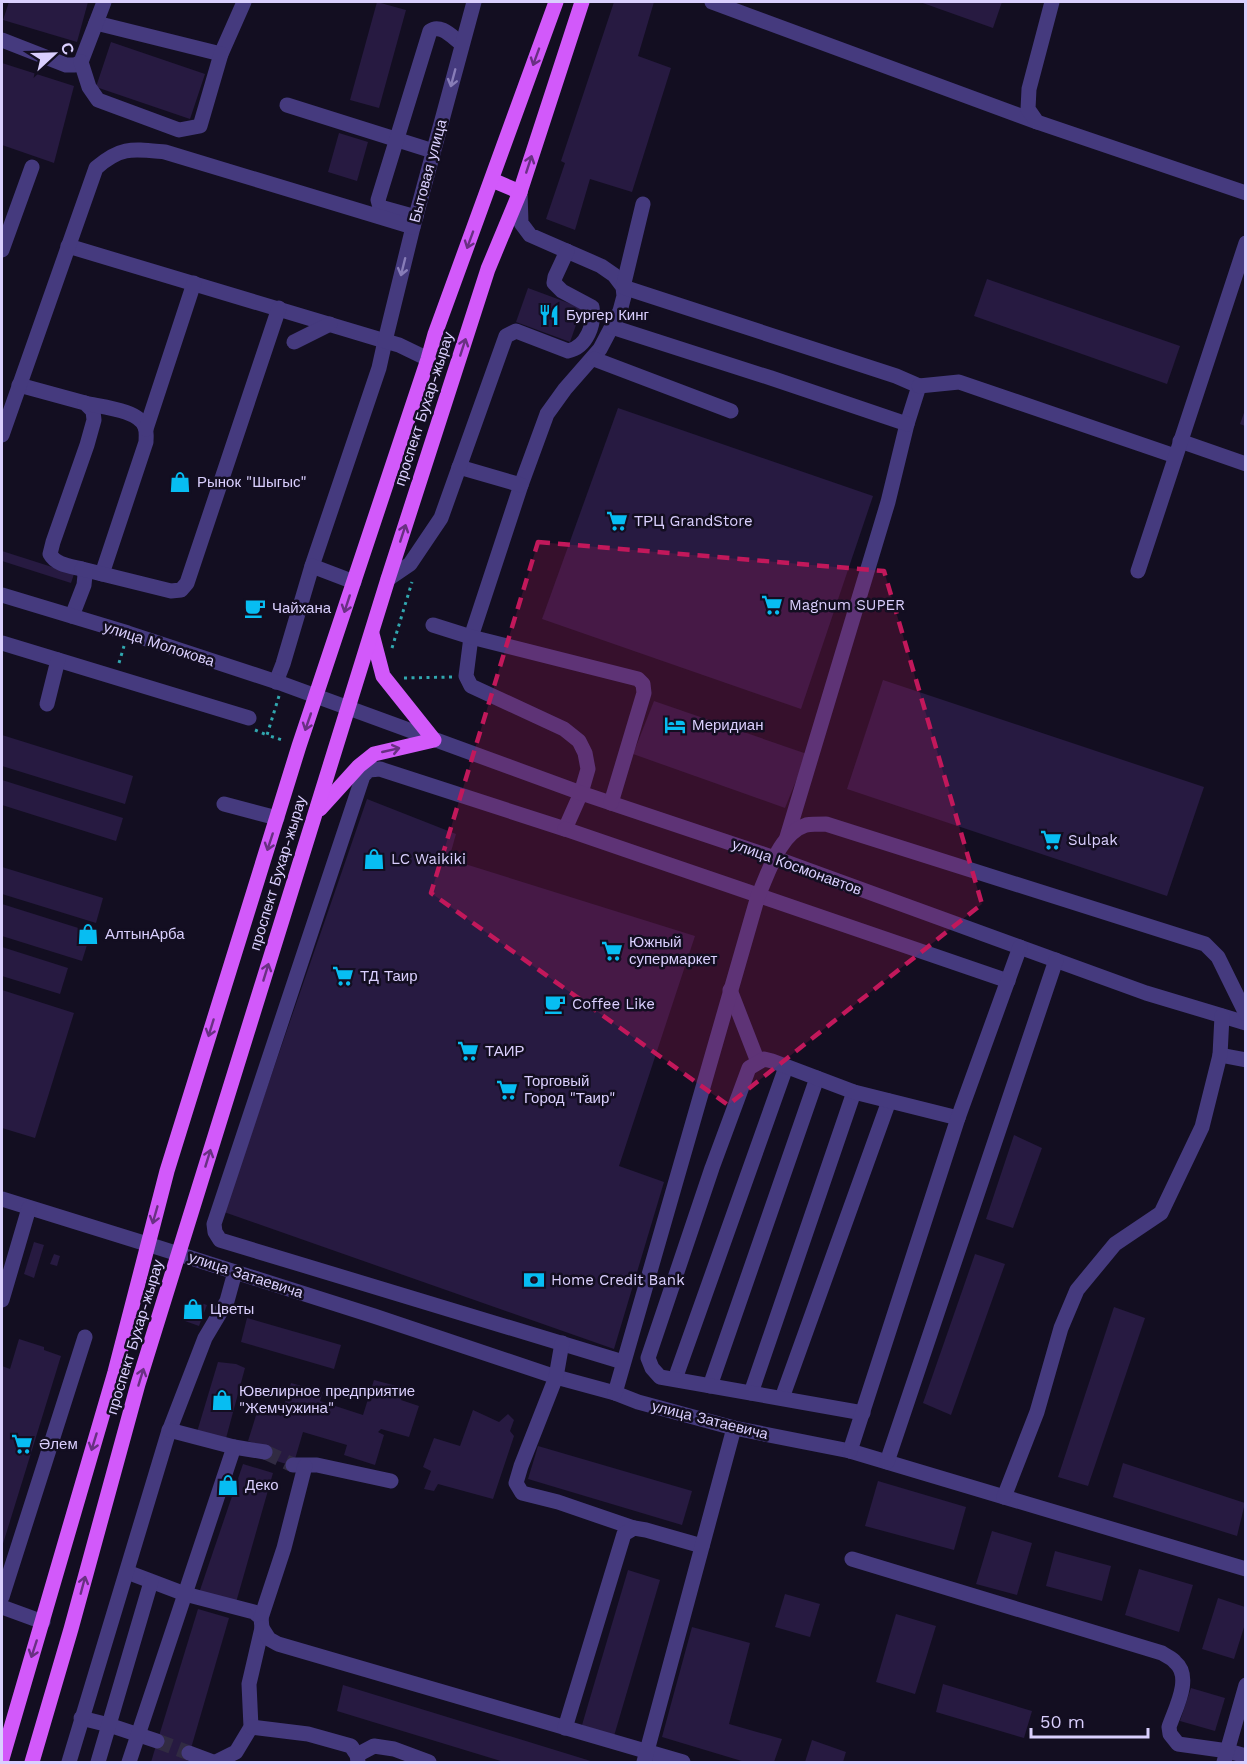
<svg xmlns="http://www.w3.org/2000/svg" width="1247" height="1764" font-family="'Work Sans',sans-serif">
	<rect width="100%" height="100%" fill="#130e21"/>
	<g fill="#271a41">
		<polygon points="9,2 88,2 77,42 3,20"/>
		<polygon points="377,2 406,10 379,108 350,100"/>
		<polygon points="614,2 654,2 638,56 671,68 632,192 590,179 575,230 546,219 565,163 561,161"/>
		<polygon points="920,2 1002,2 993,28"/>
		<polygon points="111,42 205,74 190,119 96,87"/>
		<polygon points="2,63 74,86 54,163 2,145"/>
		<polygon points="339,133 368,142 357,181 328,172"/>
		<polygon points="987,279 1180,346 1167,384 974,316"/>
		<polygon points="528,288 582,308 570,342 516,322"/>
		<polygon points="618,408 873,496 801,709 542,619"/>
		<polygon points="1245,410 1245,426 1240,424"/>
		<polygon points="2,551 74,574 71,583 2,561"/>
		<polygon points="883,680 1204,787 1167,896 847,789"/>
		<polygon points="654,701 807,754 785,808 633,754"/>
		<polygon points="2,735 133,776 125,804 2,766"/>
		<polygon points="2,780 123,818 116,841 2,805"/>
		<polygon points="367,799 456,834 449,859 695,936 619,1166 664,1182 614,1349 224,1212"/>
		<polygon points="2,867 103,898 96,923 2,894"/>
		<polygon points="2,904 91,932 82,961 2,936"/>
		<polygon points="2,947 68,968 60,994 2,976"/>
		<polygon points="2,990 74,1013 35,1138 2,1128"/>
		<polygon points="1014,1135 1042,1148 1013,1228 986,1219"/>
		<polygon points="34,1242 44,1245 34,1278 24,1274"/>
		<polygon points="54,1254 60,1256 57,1266 50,1264"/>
		<polygon points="975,1254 1005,1264 951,1415 923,1403"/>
		<polygon points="192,1300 207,1305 199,1326 185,1321"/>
		<polygon points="1114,1307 1145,1318 1088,1486 1058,1477"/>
		<polygon points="247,1318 341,1345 334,1369 241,1342"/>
		<polygon points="19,1339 44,1347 44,1350 61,1356 2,1547 2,1366 10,1369"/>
		<polygon points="218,1362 236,1364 245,1368 225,1442 197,1432"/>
		<polygon points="374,1380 404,1388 401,1400 419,1406 409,1437 381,1429 378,1432 384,1435 375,1465 344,1455 347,1445 303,1432 293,1466 263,1457 266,1447 248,1441 258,1409 281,1416 291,1383 323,1392 320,1401 363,1415"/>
		<polygon points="473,1410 499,1422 508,1414 514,1420 510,1431 514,1436 493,1499 438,1484 434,1491 424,1489 431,1471 423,1467 434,1438 460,1446"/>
		<polygon points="538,1446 692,1491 682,1525 528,1479"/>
		<polygon points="1123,1463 1245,1503 1237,1536 1113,1497"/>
		<polygon points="243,1464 273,1473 235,1606 198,1596"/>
		<polygon points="878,1481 966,1507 954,1550 865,1526"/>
		<polygon points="992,1531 1032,1543 1017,1595 976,1584"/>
		<polygon points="1055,1551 1111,1566 1102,1601 1046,1586"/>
		<polygon points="1139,1569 1193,1585 1179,1632 1125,1615"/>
		<polygon points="628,1570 660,1580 614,1736 582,1725"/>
		<polygon points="785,1594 820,1604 810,1637 775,1627"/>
		<polygon points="1218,1598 1245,1607 1245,1624 1234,1659 1202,1649"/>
		<polygon points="198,1609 229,1618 187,1762 151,1762"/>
		<polygon points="896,1614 936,1626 915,1694 876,1682"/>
		<polygon points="692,1627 750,1643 729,1724 782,1739 774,1762 745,1762 662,1737"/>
		<polygon points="943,1684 1032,1711 1024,1738 936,1712"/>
		<polygon points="343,1685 594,1762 504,1762 337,1711"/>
		<polygon points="1191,1688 1225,1698 1215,1731 1180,1721"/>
		<polygon points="812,1740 846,1752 843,1762 805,1762"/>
	</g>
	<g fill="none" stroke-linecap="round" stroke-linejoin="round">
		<g stroke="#312b42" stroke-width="15" stroke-dasharray="15 8" stroke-linecap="butt">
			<polyline points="265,1452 293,1465"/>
			<polyline points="157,1741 189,1753"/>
		</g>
		<g stroke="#31a7af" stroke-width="3" stroke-dasharray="3 4.5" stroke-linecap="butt">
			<polyline points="392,648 412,582"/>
			<polyline points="119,663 124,646"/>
			<polyline points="404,678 452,677"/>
			<polyline points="279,696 267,735 285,741"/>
			<polyline points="255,730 267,735"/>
		</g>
		<g stroke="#453a7e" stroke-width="15">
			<polyline points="712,2 1037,122"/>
			<polyline points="1052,2 1029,89 1028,109 1037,122 1246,193"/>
			<polyline points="96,23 221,54 244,2"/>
			<polyline points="2,40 66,65 75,65 81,62 104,2"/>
			<polyline points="81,62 89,87 98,100 179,130 200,126 221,54"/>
			<polyline points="287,105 433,151"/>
			<polyline points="520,192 521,223 530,235 601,266 614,275 623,287 624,296 620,311 600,349 565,389 547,414 521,485 471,637 466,676 471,686 564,729 579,741 585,753 588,769 581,793 565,829 380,769 369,770 363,776 214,1224 215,1232 220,1240 623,1362"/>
			<polyline points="643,204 623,287 896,376 919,386 907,424 888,502 787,837"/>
			<path d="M 416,217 L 380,207 L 378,200 L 430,31 C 441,23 453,38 462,44"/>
			<polyline points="68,246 385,341 379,368 312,566 283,664 276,682"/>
			<polyline points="2,250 32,167"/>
			<polyline points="612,327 771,378 907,424"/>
			<polyline points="294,342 330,324"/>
			<polyline points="428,359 399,345 385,341 413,227 474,2"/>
			<polyline points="594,359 731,411"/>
			<path d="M 19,385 L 85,403 L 93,411 L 94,420 L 87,445 L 53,542 L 50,554 C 56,565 70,566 82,569 L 85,575 L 84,585 L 72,616"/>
			<polyline points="919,386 959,382 1175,456"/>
			<path d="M 85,403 C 102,407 139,410 145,427 C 147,432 146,437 146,442 L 102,574"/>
			<polyline points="146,429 194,283"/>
			<path d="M 2,435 L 96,168 C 121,146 133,149 165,152 L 413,227"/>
			<polyline points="1180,441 1246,464"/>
			<polyline points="459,467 521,485"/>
			<polyline points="312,566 354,582"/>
			<polyline points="82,569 171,591 181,590 187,583 279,308"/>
			<polyline points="1138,571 1246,243"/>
			<path d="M 388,579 L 410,564 L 441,518 L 506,336 L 516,331 L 568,351 C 587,347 595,324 592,307 L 562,291 L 554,283 L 555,277 L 567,251"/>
			<polyline points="2,595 128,633 283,684 581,793 775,858 1146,993 1246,1023"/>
			<polyline points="433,625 471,637 638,679 643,684 644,693 611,803"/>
			<polyline points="2,643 249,718"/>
			<polyline points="47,704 58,660"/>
			<polyline points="224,804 277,818"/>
			<polyline points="565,829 1008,981"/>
			<polyline points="730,990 758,1062"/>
			<polyline points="1220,1055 1246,1060"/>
			<polyline points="2,1199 147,1244 374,1316 556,1377 615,1393 638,1402 734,1428 850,1451 1246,1569"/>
			<polyline points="2,1300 29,1208"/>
			<polyline points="562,1343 556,1377 521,1466 516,1483 522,1493 558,1502 634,1528"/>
			<polyline points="675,1379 786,1067"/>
			<polyline points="710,1386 817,1078"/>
			<path d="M 615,1393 L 758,896 C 769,872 779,834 806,825 C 812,824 820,824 826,824 L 1205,944 L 1218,957 L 1246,1014"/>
			<polyline points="751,1393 854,1092"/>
			<polyline points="782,1398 889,1101"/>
			<polyline points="863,1413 660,1377 652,1368 648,1358 712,1168 749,1068 764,1059 772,1061 854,1092 958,1118"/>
			<polyline points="234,1447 265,1452"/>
			<polyline points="850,1451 958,1118 1020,947"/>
			<polyline points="887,1462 1056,960"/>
			<polyline points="293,1465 317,1465 391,1481"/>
			<polyline points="1004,1497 1037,1412 1061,1328 1077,1290 1115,1244 1161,1213 1202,1127 1220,1055 1222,1016"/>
			<path d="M 852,1559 L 1162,1653 C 1166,1656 1172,1658 1175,1662 C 1193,1677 1175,1709 1169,1727 L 1170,1734 L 1178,1744 L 1228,1751 L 1246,1756"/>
			<polyline points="127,1572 185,1594 254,1612 261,1618 262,1628 249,1684 251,1727 236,1752 216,1762"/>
			<polyline points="2,1597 85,1337"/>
			<polyline points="2,1607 43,1622"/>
			<polyline points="261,1618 284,1548 305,1466"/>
			<polyline points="262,1628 269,1639 278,1644 683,1762"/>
			<polyline points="81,1718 109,1725 157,1741"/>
			<polyline points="251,1727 308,1734 351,1746 357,1755 358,1762"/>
			<polyline points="565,1728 624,1534 634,1528 646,1530 702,1546"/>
			<polyline points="189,1753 213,1762"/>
			<polyline points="357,1755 374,1746 394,1749 429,1762"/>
			<polyline points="69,1762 168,1434 205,1338 227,1301 235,1272"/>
			<polyline points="98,1762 151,1582"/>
			<polyline points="129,1762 234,1447 169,1430"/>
			<polyline points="644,1762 734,1428"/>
			<polyline points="1224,1762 1246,1685"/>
		</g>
		<g stroke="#d259fa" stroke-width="15">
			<polyline points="492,180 520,192"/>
			<polyline points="320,809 359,766 374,754 434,740 383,676 372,634"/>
			<polyline points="2,1759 115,1372 167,1171 299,746 428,359 435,334 556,2"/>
			<polyline points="32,1762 71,1629 138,1384 388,579 488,269 520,192 582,2"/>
		</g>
	</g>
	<defs><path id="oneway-shaft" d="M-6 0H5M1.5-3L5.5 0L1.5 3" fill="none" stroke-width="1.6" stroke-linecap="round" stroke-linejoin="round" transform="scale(1.5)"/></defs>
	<g stroke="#693083">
		<use href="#oneway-shaft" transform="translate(536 57) rotate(110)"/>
		<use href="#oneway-shaft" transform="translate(529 164) rotate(-72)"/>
		<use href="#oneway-shaft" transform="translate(470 240) rotate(110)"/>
		<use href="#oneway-shaft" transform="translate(463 347) rotate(-72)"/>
		<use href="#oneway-shaft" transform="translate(403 533) rotate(-72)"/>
		<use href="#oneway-shaft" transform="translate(347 604) rotate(108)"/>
		<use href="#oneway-shaft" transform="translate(308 722) rotate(109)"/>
		<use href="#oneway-shaft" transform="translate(391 750) rotate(-13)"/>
		<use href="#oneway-shaft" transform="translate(270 842) rotate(108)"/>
		<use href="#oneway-shaft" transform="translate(266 972) rotate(-73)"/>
		<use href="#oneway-shaft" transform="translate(211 1028) rotate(107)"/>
		<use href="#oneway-shaft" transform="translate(208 1158) rotate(-73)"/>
		<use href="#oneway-shaft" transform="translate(155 1215) rotate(106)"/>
		<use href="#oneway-shaft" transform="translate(141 1377) rotate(-73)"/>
		<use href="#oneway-shaft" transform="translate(94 1442) rotate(107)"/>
		<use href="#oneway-shaft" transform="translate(83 1585) rotate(-75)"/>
		<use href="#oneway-shaft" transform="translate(34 1649) rotate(108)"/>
	</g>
	<g stroke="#887db8">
		<use href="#oneway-shaft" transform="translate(453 78) rotate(105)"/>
		<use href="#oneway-shaft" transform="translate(403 267) rotate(104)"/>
	</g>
	<path fill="#c2185b" fill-opacity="0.2" stroke="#c2185b" stroke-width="4.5" stroke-dasharray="12 8" stroke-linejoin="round" d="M 538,542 L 884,571 L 982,904 L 728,1105 L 431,893 Z"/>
	<defs>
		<symbol id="restaurant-bare" viewBox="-9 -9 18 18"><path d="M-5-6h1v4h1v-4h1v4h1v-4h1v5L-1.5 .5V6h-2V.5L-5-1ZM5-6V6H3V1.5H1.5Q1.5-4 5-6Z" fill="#07bdf2" stroke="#130e21" stroke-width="2.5" paint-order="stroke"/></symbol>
		<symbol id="shop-bare" viewBox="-9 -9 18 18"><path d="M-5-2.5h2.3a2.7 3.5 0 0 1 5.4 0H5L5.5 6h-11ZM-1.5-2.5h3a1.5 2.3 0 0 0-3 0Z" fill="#07bdf2" stroke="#130e21" stroke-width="2.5" paint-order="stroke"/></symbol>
		<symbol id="supermarket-bare" viewBox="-9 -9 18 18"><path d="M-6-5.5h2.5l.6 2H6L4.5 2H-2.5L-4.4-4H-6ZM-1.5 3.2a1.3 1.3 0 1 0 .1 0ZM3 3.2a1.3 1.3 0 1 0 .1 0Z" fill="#07bdf2" stroke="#130e21" stroke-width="2.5" paint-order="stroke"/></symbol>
		<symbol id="cafe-bare" viewBox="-9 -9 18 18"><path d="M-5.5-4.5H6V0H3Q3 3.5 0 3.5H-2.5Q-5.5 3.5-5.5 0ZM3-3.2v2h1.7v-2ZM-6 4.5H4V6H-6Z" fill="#07bdf2" stroke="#130e21" stroke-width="2.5" paint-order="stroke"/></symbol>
		<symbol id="hotel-bare" viewBox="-9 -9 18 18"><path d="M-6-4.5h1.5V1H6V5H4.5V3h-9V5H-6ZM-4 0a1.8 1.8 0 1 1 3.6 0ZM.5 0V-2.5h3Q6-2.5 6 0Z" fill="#07bdf2" stroke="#130e21" stroke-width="2.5" paint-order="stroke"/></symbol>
		<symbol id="bank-bare" viewBox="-9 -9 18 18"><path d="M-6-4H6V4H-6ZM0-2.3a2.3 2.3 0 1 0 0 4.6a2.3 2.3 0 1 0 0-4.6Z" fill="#07bdf2" stroke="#130e21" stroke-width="2.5" paint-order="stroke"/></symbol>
	</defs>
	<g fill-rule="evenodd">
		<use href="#restaurant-bare" x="534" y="300" width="30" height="30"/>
		<use href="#shop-bare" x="165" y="467" width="30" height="30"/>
		<use href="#supermarket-bare" x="602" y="506" width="30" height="30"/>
		<use href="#supermarket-bare" x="757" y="590" width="30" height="30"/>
		<use href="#cafe-bare" x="240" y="593" width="30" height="30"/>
		<use href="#hotel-bare" x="660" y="710" width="30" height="30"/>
		<use href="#supermarket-bare" x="1036" y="825" width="30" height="30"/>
		<use href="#shop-bare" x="359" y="844" width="30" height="30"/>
		<use href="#shop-bare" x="73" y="919" width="30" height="30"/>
		<use href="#supermarket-bare" x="597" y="936" width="30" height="30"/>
		<use href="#supermarket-bare" x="328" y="961" width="30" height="30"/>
		<use href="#cafe-bare" x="540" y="989" width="30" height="30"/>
		<use href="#supermarket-bare" x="453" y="1036" width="30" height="30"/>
		<use href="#supermarket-bare" x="492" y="1075" width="30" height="30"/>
		<use href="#bank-bare" x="519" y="1265" width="30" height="30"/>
		<use href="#shop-bare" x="178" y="1294" width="30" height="30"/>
		<use href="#shop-bare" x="207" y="1385" width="30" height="30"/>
		<use href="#supermarket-bare" x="7" y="1429" width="30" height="30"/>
		<use href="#shop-bare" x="213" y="1470" width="30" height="30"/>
	</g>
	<g text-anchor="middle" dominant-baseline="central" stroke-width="5" stroke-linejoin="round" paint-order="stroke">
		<g font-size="15" fill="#dacffe" stroke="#130e21">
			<text transform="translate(428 171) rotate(-75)">Бытовая улица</text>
			<text transform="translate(424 409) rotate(-72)">проспект Бухар-жырау</text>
			<text transform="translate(159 644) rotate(18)">улица Молокова</text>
			<text transform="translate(797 867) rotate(20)">улица Космонавтов</text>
			<text transform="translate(278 873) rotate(-73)">проспект Бухар-жырау</text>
			<text transform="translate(246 1275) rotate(18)">улица Затаевича</text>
			<text transform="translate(135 1337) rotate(-73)">проспект Бухар-жырау</text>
			<text transform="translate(710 1420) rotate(14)">улица Затаевича</text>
		</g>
		<g font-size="15" fill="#dacffe" stroke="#130e21" text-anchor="start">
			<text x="566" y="315">Бургер Кинг</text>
			<text x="197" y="482">Рынок "Шыгыс"</text>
			<text x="634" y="521">ТРЦ GrandStore</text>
			<text x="789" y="605">Magnum SUPER</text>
			<text x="272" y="608">Чайхана</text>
			<text x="692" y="725">Меридиан</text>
			<text x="1068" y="840">Sulpak</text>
			<text x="391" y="859">LC Waikiki</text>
			<text x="105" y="934">АлтынАрба</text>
			<text x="629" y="942">Южный<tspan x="629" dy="17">супермаркет</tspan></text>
			<text x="360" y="976">ТД Таир</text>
			<text x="572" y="1004">Coffee Like</text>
			<text x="485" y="1051">ТАИР</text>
			<text x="524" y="1081">Торговый<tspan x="524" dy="17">Город "Таир"</tspan></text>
			<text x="551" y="1280">Home Credit Bank</text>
			<text x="210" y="1309">Цветы</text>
			<text x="239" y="1391">Ювелирное предприятие<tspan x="239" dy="17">"Жемчужина"</tspan></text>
			<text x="39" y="1444">Әлем</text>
			<text x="245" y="1485">Деко</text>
		</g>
	</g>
	<rect width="1247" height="1764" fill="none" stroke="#dacffe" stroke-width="6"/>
	<g transform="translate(54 54) rotate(68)" stroke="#130e21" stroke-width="4.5" paint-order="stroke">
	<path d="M0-4.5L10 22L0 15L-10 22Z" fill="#dacffe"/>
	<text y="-9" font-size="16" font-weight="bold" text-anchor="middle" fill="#dacffe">С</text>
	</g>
	<path d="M1031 1728v9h117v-9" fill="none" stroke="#dacffe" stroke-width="3"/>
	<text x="1040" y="1728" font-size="18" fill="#dacffe" stroke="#130e21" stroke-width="4.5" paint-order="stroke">50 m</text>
</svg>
